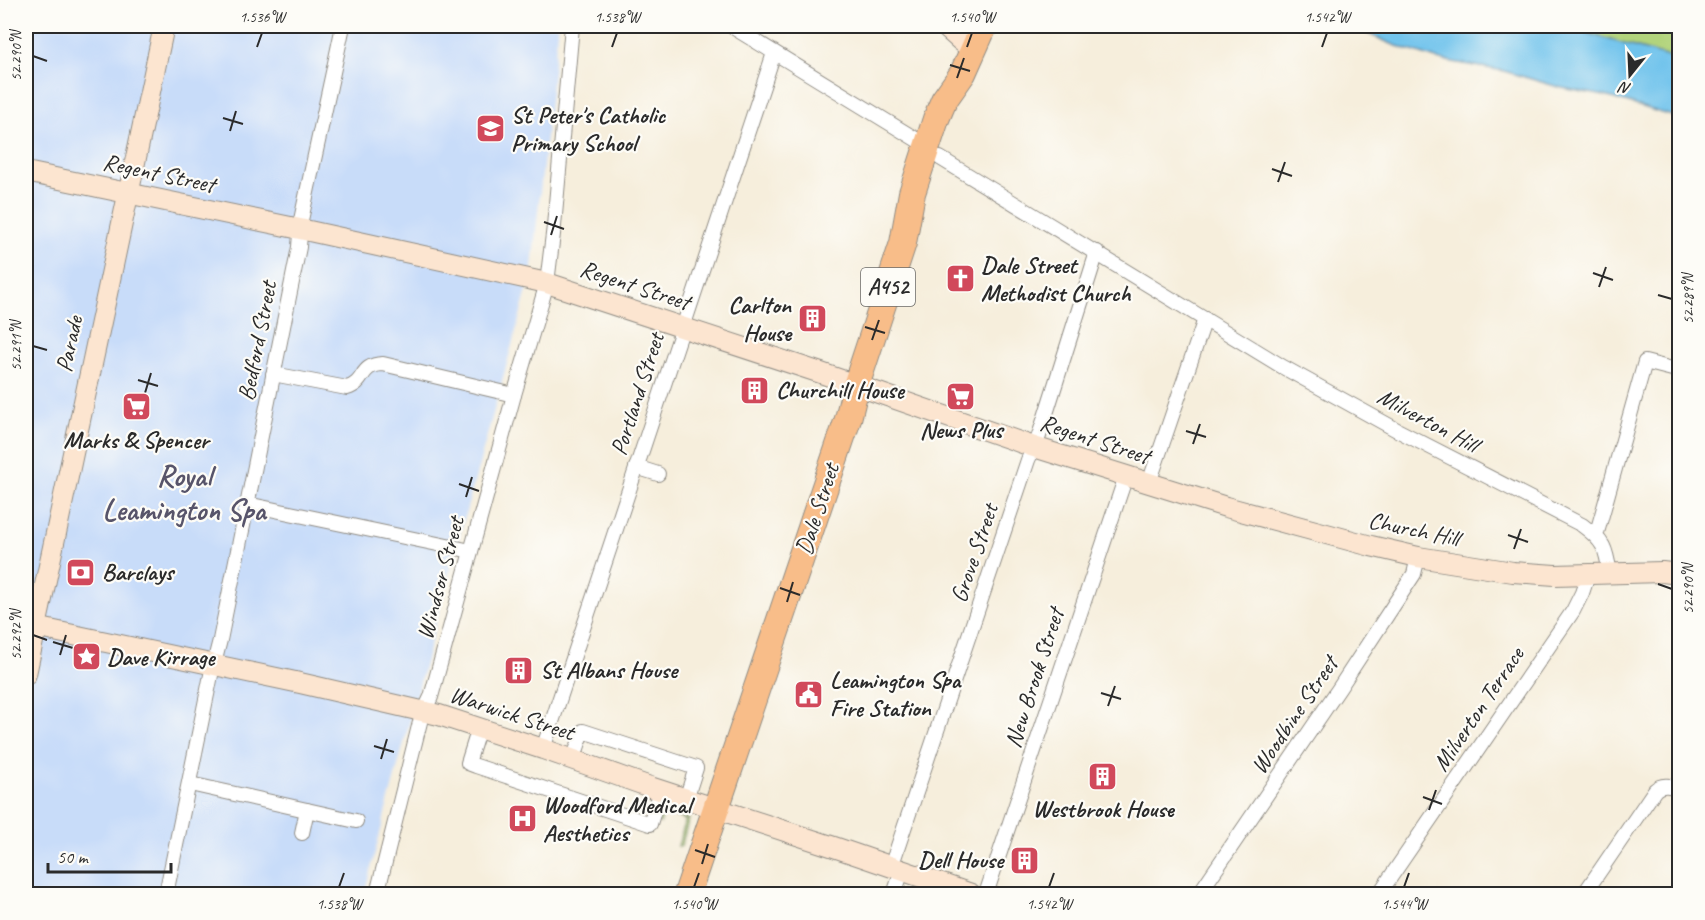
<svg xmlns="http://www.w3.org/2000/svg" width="1705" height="920" font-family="Caveat,sans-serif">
	<rect width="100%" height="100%" fill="#fdfcf7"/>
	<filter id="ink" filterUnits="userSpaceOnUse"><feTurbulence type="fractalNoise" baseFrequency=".0167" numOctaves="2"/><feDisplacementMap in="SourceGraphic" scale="12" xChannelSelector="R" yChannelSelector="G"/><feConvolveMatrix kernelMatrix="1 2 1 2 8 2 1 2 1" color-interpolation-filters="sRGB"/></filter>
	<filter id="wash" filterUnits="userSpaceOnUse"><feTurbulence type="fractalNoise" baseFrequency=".008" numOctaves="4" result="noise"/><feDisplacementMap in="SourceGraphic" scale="24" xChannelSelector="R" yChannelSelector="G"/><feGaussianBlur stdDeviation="1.35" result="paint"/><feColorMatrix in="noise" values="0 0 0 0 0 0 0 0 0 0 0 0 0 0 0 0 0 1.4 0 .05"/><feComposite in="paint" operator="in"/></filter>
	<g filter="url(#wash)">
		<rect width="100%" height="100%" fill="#f6eedc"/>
		<polygon fill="#c8dcf9" points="26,26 558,26 531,276 445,588 364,894 26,894"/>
		<g fill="#b2d47c" stroke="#6e8054" stroke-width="1.5">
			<polygon points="1563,26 1679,26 1679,60"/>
			<polygon points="661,810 689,819 681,846 678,846 686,820 664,813 660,823 657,822"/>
		</g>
		<polygon fill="#70c3ec" stroke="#4e778c" stroke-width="1.5" points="1350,26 1563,26 1679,60 1679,118 1605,96 1562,88 1504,71 1436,59 1394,45"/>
	</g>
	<g filter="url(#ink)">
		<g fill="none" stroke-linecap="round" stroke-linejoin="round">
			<defs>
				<g id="street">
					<polyline points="731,26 927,146"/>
					<path d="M 940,158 L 1283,367 L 1397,430 L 1582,525 C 1604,541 1606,548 1610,574"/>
					<path d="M 273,374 L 347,388 C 367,382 358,365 383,364 L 514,395"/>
					<polyline points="636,467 658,474"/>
					<polyline points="1149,483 1205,319"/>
					<polyline points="247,504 471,551"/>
					<polyline points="1596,536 1645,362 1680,371"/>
					<polyline points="479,728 468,763 476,766 650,824 660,790"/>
					<polyline points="543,749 774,53"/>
					<polyline points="573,760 583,731 696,768 686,799"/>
					<polyline points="190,784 356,821"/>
					<polyline points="302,833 307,810"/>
					<polyline points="891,867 1028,460 1039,436 1097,252"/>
					<polyline points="166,894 211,675 220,640 299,247 301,220 343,26"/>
					<polyline points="377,894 421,718 431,697 514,395 547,283 554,226 572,26"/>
					<polyline points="894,894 902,871"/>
					<polyline points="986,894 1126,476"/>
					<polyline points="1199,894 1340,687 1414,574 1418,557"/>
					<polyline points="1379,894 1573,611 1582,593 1588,575"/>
					<path d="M 1584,894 L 1655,790 C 1662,783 1671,786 1680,789"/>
				</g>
				<g id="secondary">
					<polyline points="944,26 961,41 973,50"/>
					<polyline points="26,172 300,229 547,283 821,373 1034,447 1226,507 1371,546 1418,557 1513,572 1555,575 1662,572 1680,574"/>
					<polyline points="26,625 300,683 439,715 543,749 650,787 834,847 971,894"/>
					<polyline points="26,674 164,26"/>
				</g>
				<polyline id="highway" points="687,894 848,419 856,386 903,243 912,193 936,119 944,100 963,73 984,26"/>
			</defs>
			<use href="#street" stroke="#908c84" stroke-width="16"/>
			<use href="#secondary" stroke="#908c84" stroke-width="22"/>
			<use href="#highway" stroke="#908c84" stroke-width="28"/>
			<use href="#street" stroke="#fff" stroke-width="14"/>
			<use href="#secondary" stroke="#fce5d0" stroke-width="20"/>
			<use href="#highway" stroke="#f8bd89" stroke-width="26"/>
		</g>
	</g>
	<path fill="none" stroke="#2b2b2b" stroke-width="2" d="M 257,47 L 262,33M 612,47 L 617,33M 967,47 L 972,33M 1322,47 L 1327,33M 33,56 L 47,61M 950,65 L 970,71M 957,78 L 964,58M 223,118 L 243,124M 230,131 L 236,111M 1272,169 L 1292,176M 1278,182 L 1285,162M 544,222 L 564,229M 551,235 L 557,216M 1593,273 L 1613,280M 1599,287 L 1606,267M 1658,295 L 1672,299M 865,327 L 885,333M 872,340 L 879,320M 33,346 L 47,350M 138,380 L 158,386M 145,393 L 151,373M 1186,431 L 1206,437M 1193,444 L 1200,424M 459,484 L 479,491M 466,497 L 472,477M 1508,535 L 1528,542M 1514,549 L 1521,529M 1658,584 L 1672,589M 780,588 L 800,595M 787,602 L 793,582M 33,635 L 47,640M 53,642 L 73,648M 60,655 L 66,635M 1101,693 L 1121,699M 1108,706 L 1115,686M 374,746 L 394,752M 381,759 L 387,739M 1423,797 L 1442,804M 1429,810 L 1436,790M 695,850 L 715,857M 702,864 L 708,844M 339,887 L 344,873M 694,887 L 699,873M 1049,887 L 1054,873M 1404,887 L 1409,873"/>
	<defs>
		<symbol id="school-square" viewBox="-11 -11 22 22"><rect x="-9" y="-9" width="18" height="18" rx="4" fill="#d1495b" stroke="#fdfcf7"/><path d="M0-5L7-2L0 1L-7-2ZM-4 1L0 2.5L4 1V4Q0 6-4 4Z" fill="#fff"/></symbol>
		<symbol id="church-square" viewBox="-11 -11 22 22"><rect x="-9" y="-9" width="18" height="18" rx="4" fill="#d1495b" stroke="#fdfcf7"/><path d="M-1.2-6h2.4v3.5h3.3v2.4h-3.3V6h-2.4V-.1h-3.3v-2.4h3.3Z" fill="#fff"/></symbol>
		<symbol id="building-square" viewBox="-11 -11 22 22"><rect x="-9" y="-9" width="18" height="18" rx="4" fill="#d1495b" stroke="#fdfcf7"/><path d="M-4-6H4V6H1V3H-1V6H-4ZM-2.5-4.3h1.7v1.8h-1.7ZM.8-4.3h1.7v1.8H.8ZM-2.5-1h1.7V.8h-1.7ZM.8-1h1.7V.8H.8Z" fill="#fff"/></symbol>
		<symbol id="supermarket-square" viewBox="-11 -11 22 22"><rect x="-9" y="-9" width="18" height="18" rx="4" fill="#d1495b" stroke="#fdfcf7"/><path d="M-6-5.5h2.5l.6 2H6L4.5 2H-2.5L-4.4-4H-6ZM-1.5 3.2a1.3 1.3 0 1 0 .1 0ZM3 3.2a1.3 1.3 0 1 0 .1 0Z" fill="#fff"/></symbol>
		<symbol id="bank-square" viewBox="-11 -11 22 22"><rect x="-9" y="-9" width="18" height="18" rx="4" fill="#d1495b" stroke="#fdfcf7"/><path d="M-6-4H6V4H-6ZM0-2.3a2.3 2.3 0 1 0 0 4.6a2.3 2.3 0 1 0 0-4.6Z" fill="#fff"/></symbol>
		<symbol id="sight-square" viewBox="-11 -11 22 22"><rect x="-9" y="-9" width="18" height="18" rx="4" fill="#d1495b" stroke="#fdfcf7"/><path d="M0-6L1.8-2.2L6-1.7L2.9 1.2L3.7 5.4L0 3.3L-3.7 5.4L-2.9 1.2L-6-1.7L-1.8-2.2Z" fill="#fff"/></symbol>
		<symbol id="civic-square" viewBox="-11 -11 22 22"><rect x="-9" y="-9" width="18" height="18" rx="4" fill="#d1495b" stroke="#fdfcf7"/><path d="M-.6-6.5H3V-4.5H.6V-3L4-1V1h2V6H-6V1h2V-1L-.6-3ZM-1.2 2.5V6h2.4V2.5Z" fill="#fff"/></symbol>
		<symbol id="hospital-square" viewBox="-11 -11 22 22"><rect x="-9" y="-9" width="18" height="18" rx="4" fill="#d1495b" stroke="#fdfcf7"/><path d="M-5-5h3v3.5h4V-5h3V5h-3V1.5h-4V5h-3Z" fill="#fff"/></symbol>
	</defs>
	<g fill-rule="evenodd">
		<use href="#school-square" x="474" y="112" width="33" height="33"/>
		<use href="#church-square" x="944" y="262" width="33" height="33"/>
		<use href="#building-square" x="796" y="302" width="33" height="33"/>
		<use href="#building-square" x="738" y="374" width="33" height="33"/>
		<use href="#supermarket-square" x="944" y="380" width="33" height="33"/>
		<use href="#supermarket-square" x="120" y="390" width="33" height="33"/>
		<use href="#bank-square" x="64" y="556" width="33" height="33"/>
		<use href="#sight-square" x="70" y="640" width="33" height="33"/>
		<use href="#building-square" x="502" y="654" width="33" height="33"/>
		<use href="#civic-square" x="792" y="678" width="33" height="33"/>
		<use href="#building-square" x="1086" y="760" width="33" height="33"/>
		<use href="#hospital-square" x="506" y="802" width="33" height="33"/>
		<use href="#building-square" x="1008" y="844" width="33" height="33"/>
	</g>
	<g text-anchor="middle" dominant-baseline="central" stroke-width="4.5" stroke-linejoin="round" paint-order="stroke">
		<rect fill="#fdfcf7" stroke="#6a6a68" stroke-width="1.5" x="861" y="268" width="54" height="38" rx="4.5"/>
		<g font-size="22" font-weight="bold" fill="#2b2b2b">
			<text x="888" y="287">A452</text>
		</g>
		<g font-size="24" font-weight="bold" fill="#2b2b2b" stroke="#fdfcf7" text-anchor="start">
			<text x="511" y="115">St Peter's Catholic<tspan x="511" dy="28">Primary School</tspan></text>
			<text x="981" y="265">Dale Street<tspan x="981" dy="28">Methodist Church</tspan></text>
			<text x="791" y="305" text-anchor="end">Carlton<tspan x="791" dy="28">House</tspan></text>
			<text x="776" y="390">Churchill House</text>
			<text x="961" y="430" text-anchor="middle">News Plus</text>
			<text x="136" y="440" text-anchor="middle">Marks &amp; Spencer</text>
			<text x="102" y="572">Barclays</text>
			<text x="107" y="657">Dave Kirrage</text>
			<text x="540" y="670">St Albans House</text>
			<text x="830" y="680">Leamington Spa<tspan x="830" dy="28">Fire Station</tspan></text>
			<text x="543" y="805">Woodford Medical<tspan x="543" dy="28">Aesthetics</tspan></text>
			<text x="1103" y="809" text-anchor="middle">Westbrook House</text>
			<text x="1003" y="860" text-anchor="end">Dell House</text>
		</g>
		<g font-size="24" fill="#2b2b2b" stroke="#fdfcf7">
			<text transform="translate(159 173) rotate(12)">Regent Street</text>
			<text transform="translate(635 285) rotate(18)">Regent Street</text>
			<text transform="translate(257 341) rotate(-79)">Bedford Street</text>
			<text transform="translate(69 344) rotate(-78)">Parade</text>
			<text transform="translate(637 394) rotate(-72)">Portland Street</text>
			<text transform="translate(1428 420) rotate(28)">Milverton Hill</text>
			<text transform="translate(1095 439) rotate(18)">Regent Street</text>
			<text transform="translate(817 509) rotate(-72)">Dale Street</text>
			<text transform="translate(1414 529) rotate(12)">Church Hill</text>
			<text transform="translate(974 553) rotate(-71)">Grove Street</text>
			<text transform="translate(440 578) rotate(-75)">Windsor Street</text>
			<text transform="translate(1034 678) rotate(-72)">New Brook Street</text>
			<text transform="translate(1478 709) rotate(-56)">Milverton Terrace</text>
			<text transform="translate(512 713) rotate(18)">Warwick Street</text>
			<text transform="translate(1294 715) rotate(-56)">Woodbine Street</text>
		</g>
		<g font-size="30" font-weight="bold" fill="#57546a" stroke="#fdfcf7">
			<text x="184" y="476">Royal<tspan x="184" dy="34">Leamington Spa</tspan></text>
		</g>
	</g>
	<rect width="1705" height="920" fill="none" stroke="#fdfcf7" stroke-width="66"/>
	<g transform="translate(1630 75) rotate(198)" stroke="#fdfcf7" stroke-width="4.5" paint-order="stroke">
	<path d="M0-4.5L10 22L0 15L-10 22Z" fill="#2b2b2b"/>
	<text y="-9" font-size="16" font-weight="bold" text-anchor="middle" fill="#2b2b2b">N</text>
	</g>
	<path d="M48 863v9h123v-9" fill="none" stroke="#2b2b2b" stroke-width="3"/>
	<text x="57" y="863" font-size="18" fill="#2b2b2b" stroke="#fdfcf7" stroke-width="4.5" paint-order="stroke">50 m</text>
	<rect x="33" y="33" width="1639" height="854" fill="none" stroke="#2b2b2b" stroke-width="2"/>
	<g font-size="15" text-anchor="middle" fill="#2b2b2b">
		<text x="262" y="22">1.536°W</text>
		<text x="617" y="22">1.538°W</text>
		<text x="972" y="22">1.540°W</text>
		<text x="1327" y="22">1.542°W</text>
		<text transform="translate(16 56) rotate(-90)" y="5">52.290°N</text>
		<text transform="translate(1688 299) rotate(-90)" y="5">52.289°N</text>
		<text transform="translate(16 346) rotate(-90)" y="5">52.291°N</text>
		<text transform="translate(1688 589) rotate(-90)" y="5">52.290°N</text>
		<text transform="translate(16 635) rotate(-90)" y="5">52.292°N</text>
		<text x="339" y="909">1.538°W</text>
		<text x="694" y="909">1.540°W</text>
		<text x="1049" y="909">1.542°W</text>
		<text x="1404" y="909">1.544°W</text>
	</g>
</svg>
